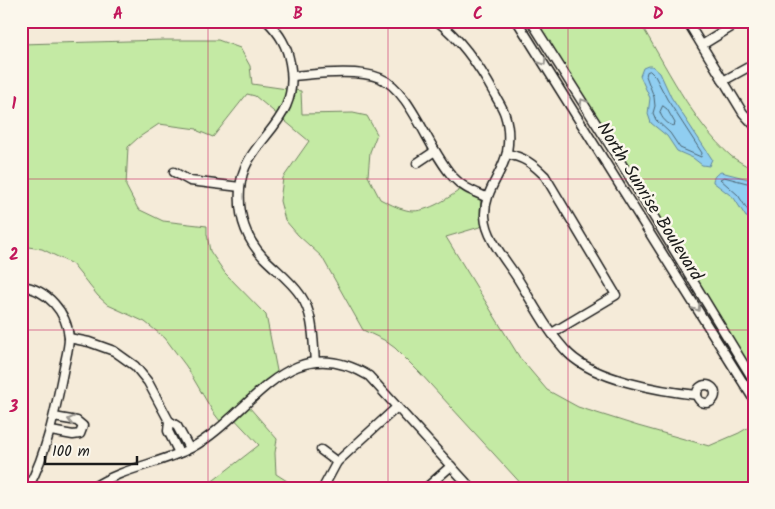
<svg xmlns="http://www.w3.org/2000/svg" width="775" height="509" font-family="Kalam,sans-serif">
	<rect width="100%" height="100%" fill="#f5ebd9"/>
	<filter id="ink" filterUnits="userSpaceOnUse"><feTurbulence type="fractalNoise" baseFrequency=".02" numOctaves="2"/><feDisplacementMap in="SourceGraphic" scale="10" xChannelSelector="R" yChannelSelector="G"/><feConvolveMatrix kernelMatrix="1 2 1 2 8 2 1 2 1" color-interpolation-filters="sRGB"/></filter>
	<g filter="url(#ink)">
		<g fill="#c4eaa4" stroke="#708360">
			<path d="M 536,21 L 639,21 C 665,64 693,123 731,156 C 736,160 744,164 750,168 L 754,162 L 754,373 Z"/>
			<path d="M 164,40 L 218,40 L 240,48 L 250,66 L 252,84 L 301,91 L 302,114 L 353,113 L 367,116 L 377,134 L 370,152 L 368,176 L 380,199 C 388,203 397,208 406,210 C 424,215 447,199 461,189 L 480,199 L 483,226 L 446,237 L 520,358 L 547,390 L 578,407 L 638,426 L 709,446 L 739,433 L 754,424 L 754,488 L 525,488 L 420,373 L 395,348 L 384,340 L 363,330 L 322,257 L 298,235 L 285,220 L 280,201 L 283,178 L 309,141 L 255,96 L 247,94 L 213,137 L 198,131 L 197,129 L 159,124 L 138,138 L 128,147 L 126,186 L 138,209 L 163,221 L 207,226 L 207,234 L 210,251 L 225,273 L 266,315 L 279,381 L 249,407 L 277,439 L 275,453 L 276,474 L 287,481 L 285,488 L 200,488 L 214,480 L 259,445 L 229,413 L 220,421 L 213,412 L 186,366 L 165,338 L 145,322 L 108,305 L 98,296 L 72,264 L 42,249 L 21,246 L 21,44 Z"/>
		</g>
		<g fill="#90cef1" stroke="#62879c">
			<polygon points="648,66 652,66 660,73 671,97 712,159 709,166 702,165 693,158 677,151 667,136 651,123 648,114 650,98 640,76 643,68"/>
			<path d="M 721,172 L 748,179 L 754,177 L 754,218 L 746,217 L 734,198 L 713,182 C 713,177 716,174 721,172 Z"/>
		</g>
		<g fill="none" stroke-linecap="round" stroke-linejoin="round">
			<g stroke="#4a6371" stroke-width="1">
				<polygon points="650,71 655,76 667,99 702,153 701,157 680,148 670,133 656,120 653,113 655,106 654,97 646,76 647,72"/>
				<path d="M 663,106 L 667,109 L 675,123 L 674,126 C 668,125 661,118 660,112 Z"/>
				<polyline points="754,182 747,183 724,177 720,179 738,195 749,212 754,213"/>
			</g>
			<defs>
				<g id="minor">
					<path d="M 267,21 C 280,34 287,46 290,63 C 302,126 243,138 240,189 C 238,215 246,239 264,258 C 277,271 291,281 301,296 C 314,315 313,340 315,362"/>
					<path d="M 437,21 C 462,40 480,67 495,95 C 498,101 503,108 505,115 C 509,127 509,140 507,152 C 502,175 484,191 485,216 C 486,237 504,258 516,276 C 532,301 547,332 569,354 C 596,380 660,391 697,395"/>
					<polyline points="517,21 754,400"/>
					<polyline points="531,21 618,158 754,381"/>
					<polyline points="687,21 743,113 754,125"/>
					<polyline points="702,45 741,21"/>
					<path d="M 292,76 C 317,74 358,69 380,78 C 411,90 429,152 454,178 C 463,188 475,192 486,197"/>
					<polyline points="723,81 754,64"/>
					<path d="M 507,154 C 524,157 533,164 545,176 L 616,295 L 552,333"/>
					<polyline points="417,163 435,151"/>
					<polyline points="174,172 190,181 240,187"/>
					<path d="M 21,286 C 47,289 67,312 69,338 C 69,348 65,361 63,372 C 55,412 47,452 28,488"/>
					<polyline points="69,338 89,342 114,351 135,366 148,382 169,421 177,426 189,448"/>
					<circle cx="706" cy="394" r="9"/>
					<polyline points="169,421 168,431 179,453"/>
					<polyline points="51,431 73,435 80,434 83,426 77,421 54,417"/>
					<polyline points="321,450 337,462"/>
					<path d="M 92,488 C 122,468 159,464 191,448 C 252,415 287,327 369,376 L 471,488"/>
					<polyline points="323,488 337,462 397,407"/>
					<polyline points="426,488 451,466"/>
				</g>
			</defs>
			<use href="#minor" stroke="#1c1c1c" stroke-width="11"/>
			<use href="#minor" stroke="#fbf7ec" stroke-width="8"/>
		</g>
		<defs><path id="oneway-chevron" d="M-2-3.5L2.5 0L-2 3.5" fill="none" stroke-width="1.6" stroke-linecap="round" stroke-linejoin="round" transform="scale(1.25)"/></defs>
		<g stroke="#97948e">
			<use href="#oneway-chevron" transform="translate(543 62) rotate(58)"/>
			<use href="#oneway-chevron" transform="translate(583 102) rotate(-122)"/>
			<use href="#oneway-chevron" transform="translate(697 308) rotate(58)"/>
			<use href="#oneway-chevron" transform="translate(71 420) rotate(-166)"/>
		</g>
	</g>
	<path fill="none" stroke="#c2185b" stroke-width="1" stroke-opacity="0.55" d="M 208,21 L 208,488M 388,21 L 388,488M 568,21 L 568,488M 21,179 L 754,179M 21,330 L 754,330"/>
	<g text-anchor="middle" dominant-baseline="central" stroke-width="5" stroke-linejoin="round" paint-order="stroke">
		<g font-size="18" fill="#1c1c1c" stroke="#fbf7ec">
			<text transform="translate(649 202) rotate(58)">North Sunrise Boulevard</text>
		</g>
	</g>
	<rect width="775" height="509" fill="none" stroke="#fbf7ec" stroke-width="55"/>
	<path d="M45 456v8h92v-8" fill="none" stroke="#1c1c1c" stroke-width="2.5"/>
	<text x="52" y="456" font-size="15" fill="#1c1c1c" stroke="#fbf7ec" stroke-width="4" paint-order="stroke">100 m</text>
	<rect x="28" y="28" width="720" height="454" fill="none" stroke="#c2185b" stroke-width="2"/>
	<g font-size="16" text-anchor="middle" font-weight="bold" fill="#c2185b">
		<text x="118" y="19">A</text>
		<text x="298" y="19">B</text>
		<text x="478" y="19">C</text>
		<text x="658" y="19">D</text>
		<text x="14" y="109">1</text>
		<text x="14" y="260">2</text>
		<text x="14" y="412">3</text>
	</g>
</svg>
